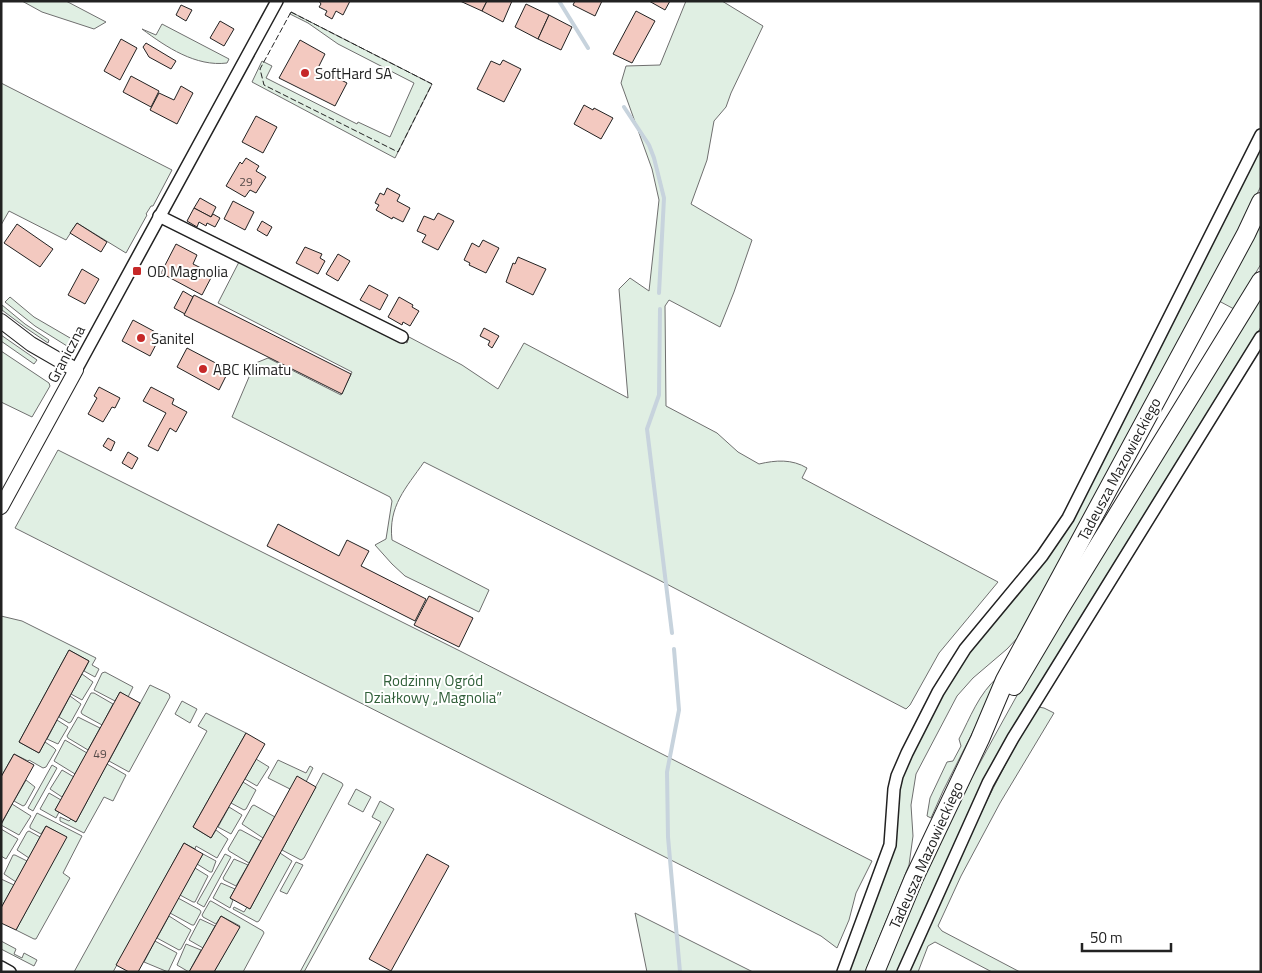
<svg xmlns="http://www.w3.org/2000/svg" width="1262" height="973" font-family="'Titillium Web',sans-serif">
	<rect width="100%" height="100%" fill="#fff"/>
	<g fill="#e0efe3" stroke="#6f6f6f">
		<polygon points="22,1 66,1 106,22 94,29 42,12"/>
		<path d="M 686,1 L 722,1 L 763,26 L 731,93 L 726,107 L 714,121 L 707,160 L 691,204 L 752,240 L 734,292 L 720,327 L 669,300 L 665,306 L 666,406 L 717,433 L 738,452 L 759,464 C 776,460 792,459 807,468 L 802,478 L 998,582 L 939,653 L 910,705 L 906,709 L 657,579 L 424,462 C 406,488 388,506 392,540 L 489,590 L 479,612 L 405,576 L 392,564 L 375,545 L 386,539 L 392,501 L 390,497 L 232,417 L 249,377 L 251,365 L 268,358 L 341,395 L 352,372 L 218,303 L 240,260 L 407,343 L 409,337 L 462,365 L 498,389 L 524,343 L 628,398 L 619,289 L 630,278 L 649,291 L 659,200 L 652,169 L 621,83 L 626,66 L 660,65 Z"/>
		<polygon points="291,12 432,84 395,158 252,82 262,61 272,66 266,78 357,124 358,122 390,137 414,83 338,44 308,23 290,14"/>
		<path d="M 162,24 L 229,59 L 227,63 C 196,67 166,47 142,29 L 156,35 Z"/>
		<polygon points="1,83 172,170 153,206 151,206 146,214 147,215 126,253 77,223 66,240 9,211 1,225"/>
		<polygon points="1261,144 1261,186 1235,238 1022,633 1007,649 973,678 957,696 916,774 911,805 913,836 909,865 865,972 849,972 897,799 902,773 941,696 968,654 1048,555"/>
		<polygon points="1261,221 1261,264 1234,309 1219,301"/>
		<path d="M 1261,295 L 1261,327 L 1013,729 L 960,831 L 897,972 L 884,972 C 906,918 929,864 955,811 C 975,770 998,730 1020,690 Z"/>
		<polygon points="10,297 34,317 77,342 67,346 35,326 5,302"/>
		<polygon points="2,305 25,324 49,340 48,343 26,328 2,310"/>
		<polygon points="1,335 37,360 34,364 1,341"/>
		<polygon points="1,351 49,383 50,386 32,417 1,402"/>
		<polygon points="58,450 460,651 872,861 856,893 849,920 837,948 821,936 15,528"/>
		<polygon points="1,616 22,621 96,658 92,665 99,669 95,677 84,671 89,661 69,650 19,742 39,753 45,742 54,748 56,750 46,767 43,768 29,760 28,761 14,754 1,777"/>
		<polygon points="105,672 133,687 128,697 120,692 115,701 94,690 102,673"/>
		<polygon points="82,674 93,682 82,700 71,694"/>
		<path d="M 998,677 L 1000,678 L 943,791 L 931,818 L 927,816 L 930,798 L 947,762 L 953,761 L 961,746 L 959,739 C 970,718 979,693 998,677 Z"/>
		<polygon points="150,685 169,694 170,697 129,772 109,761"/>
		<polygon points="91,693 94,693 113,704 102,725 82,714 81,712"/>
		<polygon points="70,696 81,704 71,722 69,723 59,717"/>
		<polygon points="182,701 197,709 190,723 175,714"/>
		<path d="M 1038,707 L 1044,708 L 1054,713 L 1000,803 L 961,876 L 938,926 L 942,931 L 1020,972 L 992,972 L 935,942 L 928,946 L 918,972 L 909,972 C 949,882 987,791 1038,707 Z"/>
		<polygon points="206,713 246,733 193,827 211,838 216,830 228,839 217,858 196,846 195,849 184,843 113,972 74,972 207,731 198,726"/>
		<polygon points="78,717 100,728 88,750 68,738 67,736"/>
		<polygon points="57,720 68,727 58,744 47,739"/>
		<polygon points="65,740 87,753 75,774 54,761"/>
		<polygon points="256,759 269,767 257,786 245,779"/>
		<polygon points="278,760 306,773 310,766 313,768 306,782 290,789 268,778"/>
		<polygon points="107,764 126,775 113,801 104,797 84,833 60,821 60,817 69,821 71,819 76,822"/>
		<polygon points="52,765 57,768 33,811 28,808"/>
		<polygon points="62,770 74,777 62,797 50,789"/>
		<polygon points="323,773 342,783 343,785 304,858 301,860 282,850"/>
		<polygon points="26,780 35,787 25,805 23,806 14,801"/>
		<polygon points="243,782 256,790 246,809 244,810 231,803"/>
		<polygon points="356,789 371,797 363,812 348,804"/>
		<polygon points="49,793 61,800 55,810 59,812 56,818 40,809"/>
		<polygon points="380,801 394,809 304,972 300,972 381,822 372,817"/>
		<polygon points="12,804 31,816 19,835 1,825"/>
		<polygon points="254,805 275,817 263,838 242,824 252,806"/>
		<polygon points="229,807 242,815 231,834 218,827"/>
		<polygon points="37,813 82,836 63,873 70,878 36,939 34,939 16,930 66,837 46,826 41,834 30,828 30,826"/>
		<polygon points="1,829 18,839 6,859 1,856"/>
		<polygon points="239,830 241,830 261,841 249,863 229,851 228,849"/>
		<polygon points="29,831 40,837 29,858 17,850 27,832"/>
		<polygon points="280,853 292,861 259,921 257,922 233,909 234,907 244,912 247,907 250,909"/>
		<polygon points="203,854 216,861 212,872 210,872 197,864"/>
		<polygon points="225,854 231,857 204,907 197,903"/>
		<polygon points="13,855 15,855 27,861 16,882 4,874"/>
		<polygon points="234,859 248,865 236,886 224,880 223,878"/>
		<polygon points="296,862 303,865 287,894 280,891"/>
		<polygon points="195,868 208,876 195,902 193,902 180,895"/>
		<polygon points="1,879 14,885 2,906 1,905"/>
		<polygon points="221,883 235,889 230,898 233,900 230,908 213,898"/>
		<polygon points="178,898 200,910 201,912 194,925 192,925 170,913"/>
		<polygon points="210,901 211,901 263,931 264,933 243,972 214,972 240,926 221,916 216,924 203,917 202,915"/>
		<polygon points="635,913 753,972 647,972"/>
		<polygon points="169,916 191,930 181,949 179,950 157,938"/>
		<polygon points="200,919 215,926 203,948 189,940"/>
		<polygon points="1,941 16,949 14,954 22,958 24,953 37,960 34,966 1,949"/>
		<polygon points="155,941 177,953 168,972 144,962"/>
		<polygon points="186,944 201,950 189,972 177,965"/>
	</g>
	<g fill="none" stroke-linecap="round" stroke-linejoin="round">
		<g stroke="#c7d3dd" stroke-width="4">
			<polyline points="559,1 588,48"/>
			<polyline points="624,107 649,145 654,158 664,198 659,293"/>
			<polyline points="660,309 659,395 647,429 672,633"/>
			<polyline points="674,649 679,710 667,772 668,837 680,972"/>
		</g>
	</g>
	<g fill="#f3c9c0" stroke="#222">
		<polygon points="319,1 350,1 343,15 336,11 332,19 325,15 327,11 319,7 321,4"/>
		<polygon points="460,1 487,1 482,11"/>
		<polygon points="487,1 512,1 503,22 482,11"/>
		<polygon points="575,1 602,1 595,16 573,5"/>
		<polygon points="649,1 670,1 665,10"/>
		<polygon points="526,4 549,15 538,39 515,27"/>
		<polygon points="181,5 192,10 186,21 176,15"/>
		<polygon points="636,11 655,21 632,63 613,54"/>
		<polygon points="549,15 572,27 561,50 538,39"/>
		<polygon points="220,21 234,29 224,46 210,38"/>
		<polygon points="121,39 137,48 120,80 104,71"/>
		<polygon points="300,40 325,54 318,68 347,83 335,106 279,78"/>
		<polygon points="146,43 176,61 171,69 149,57 143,47"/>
		<polygon points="503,60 521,69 504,102 477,89 491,61 500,65"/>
		<polygon points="131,76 159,91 151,107 123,92"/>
		<polygon points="181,86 193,93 177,124 150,110 159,93 174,100"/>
		<polygon points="584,105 593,110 594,108 613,118 601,139 574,124"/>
		<polygon points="256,116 277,127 263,153 242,142"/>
		<polygon points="246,158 259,166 256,171 266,177 256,193 250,190 245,197 226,186 240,162 242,164"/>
		<polygon points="387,188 400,195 397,201 410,208 403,222 393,217 392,219 376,210 379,205 375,203 380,193 384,195"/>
		<polygon points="200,198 216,207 211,217 194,208"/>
		<polygon points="233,201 254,212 245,230 224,219"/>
		<polygon points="194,208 211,217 213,214 220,218 215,227 207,223 206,226 199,222 197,227 187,221"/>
		<polygon points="438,213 454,221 438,250 422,242 426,235 417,231 424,216 434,220"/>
		<polygon points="262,221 272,227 267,236 257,230"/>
		<polygon points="77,223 107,242 101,252 70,233"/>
		<polygon points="17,224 53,249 40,267 4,243"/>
		<polygon points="483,240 499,248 486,273 469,265 470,263 464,260 472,243 479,247"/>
		<polygon points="176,244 197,255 193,264 213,274 202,295 161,273"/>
		<polygon points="305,247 322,254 320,258 325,261 318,274 296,263"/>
		<polygon points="338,254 350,261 338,281 326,274"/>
		<polygon points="518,257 546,269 533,295 506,282 513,263 515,264"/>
		<polygon points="82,269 99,279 85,304 68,295"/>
		<polygon points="369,285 388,295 380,310 360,300"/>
		<polygon points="183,291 193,297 185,314 174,308"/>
		<polygon points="194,295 351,374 342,394 184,315"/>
		<polygon points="399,297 413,305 412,307 419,311 410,326 403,322 402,325 388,317"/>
		<polygon points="133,320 161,335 150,356 122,341"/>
		<polygon points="484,328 499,336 492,348 488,345 490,341 480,336"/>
		<polygon points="187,348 229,370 219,390 177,367"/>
		<polygon points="99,387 120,398 115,408 112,407 103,422 88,414 97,398 94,396"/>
		<polygon points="151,387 174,399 172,404 187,412 176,432 170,428 158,451 148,446 166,413 143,401"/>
		<polygon points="108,438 115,442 111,451 103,446"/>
		<polygon points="128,452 138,458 132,469 122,463"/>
		<polygon points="278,524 339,556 347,540 369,551 361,566 426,599 415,621 267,546"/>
		<polygon points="429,596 473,618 459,647 414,625"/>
		<polygon points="69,650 89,661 39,753 19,742"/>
		<polygon points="120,692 140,703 76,822 55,810"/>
		<polygon points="246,733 265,744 211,838 193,827"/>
		<polygon points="14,754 34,765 1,824 1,777"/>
		<polygon points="297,776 316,787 250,909 230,898"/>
		<polygon points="46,826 67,837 16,930 1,923 1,908"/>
		<polygon points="184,843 203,854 138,972 129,972 116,965"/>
		<polygon points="427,854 449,866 391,971 369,959"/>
		<polygon points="221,916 240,927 214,972 189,972"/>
	</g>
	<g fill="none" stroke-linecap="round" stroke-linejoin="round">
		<defs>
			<g id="minor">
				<polyline points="159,216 402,337"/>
				<polyline points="76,370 277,1"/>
				<polyline points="1,967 10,972"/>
				<polyline points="843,972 890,845 894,789 897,776 907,753 938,692 965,649 1042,556 1068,518 1261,135"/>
				<polyline points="903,972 988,783 1013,738 1261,337"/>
			</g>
			<polyline id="tertiary" points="1,321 31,344 76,370 1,507"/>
			<g id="primary">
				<polyline points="1014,686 1059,610 1261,281"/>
				<polyline points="875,972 914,878 980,739 1005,680 1246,234 1261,202"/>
			</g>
		</defs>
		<use href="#minor" stroke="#222" stroke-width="14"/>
		<use href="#tertiary" stroke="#222" stroke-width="16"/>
		<use href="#primary" stroke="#222" stroke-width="20"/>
		<use href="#minor" stroke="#fff" stroke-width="11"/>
		<use href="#tertiary" stroke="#fff" stroke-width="14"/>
		<use href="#primary" stroke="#fff" stroke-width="18"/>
		<polygon stroke="#222" stroke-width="1" stroke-dasharray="6 2.5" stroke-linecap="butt" points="291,12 432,84 398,152 264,85 260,69"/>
	</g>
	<g fill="#c62828" stroke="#fff" stroke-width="2">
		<circle cx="305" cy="73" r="5"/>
		<rect x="132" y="266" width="10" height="10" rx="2.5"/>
		<circle cx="141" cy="338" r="5"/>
		<circle cx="203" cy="369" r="5"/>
	</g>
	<g text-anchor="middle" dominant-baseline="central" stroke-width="4" stroke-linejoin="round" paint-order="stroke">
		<g font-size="12" fill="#564c4a">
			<text x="246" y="181">29</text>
			<text x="100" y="753">49</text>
		</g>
		<g font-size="15" fill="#222" stroke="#fff" text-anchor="start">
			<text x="315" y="73">SoftHard SA</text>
			<text x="147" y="271">OD Magnolia</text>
			<text x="151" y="338">Sanitel</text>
			<text x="213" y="369">ABC Klimatu</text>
		</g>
		<g font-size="15" fill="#222" stroke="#fff">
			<text transform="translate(66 354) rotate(-62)">Graniczna</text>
			<text transform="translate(1119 469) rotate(-62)">Tadeusza Mazowieckiego</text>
			<text transform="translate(926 855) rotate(-66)">Tadeusza Mazowieckiego</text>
		</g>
		<g font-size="15" fill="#2f5e38" stroke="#fff">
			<text x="433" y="680">Rodzinny Ogród<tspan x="433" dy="17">Działkowy „Magnolia”</tspan></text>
		</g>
	</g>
	<rect width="1262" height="973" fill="none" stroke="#222222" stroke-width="5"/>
	<path d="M1082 943v8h89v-8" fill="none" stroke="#222222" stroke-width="2.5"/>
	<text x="1090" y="943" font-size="15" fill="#222222" stroke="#ffffff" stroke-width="4" paint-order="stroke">50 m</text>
</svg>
